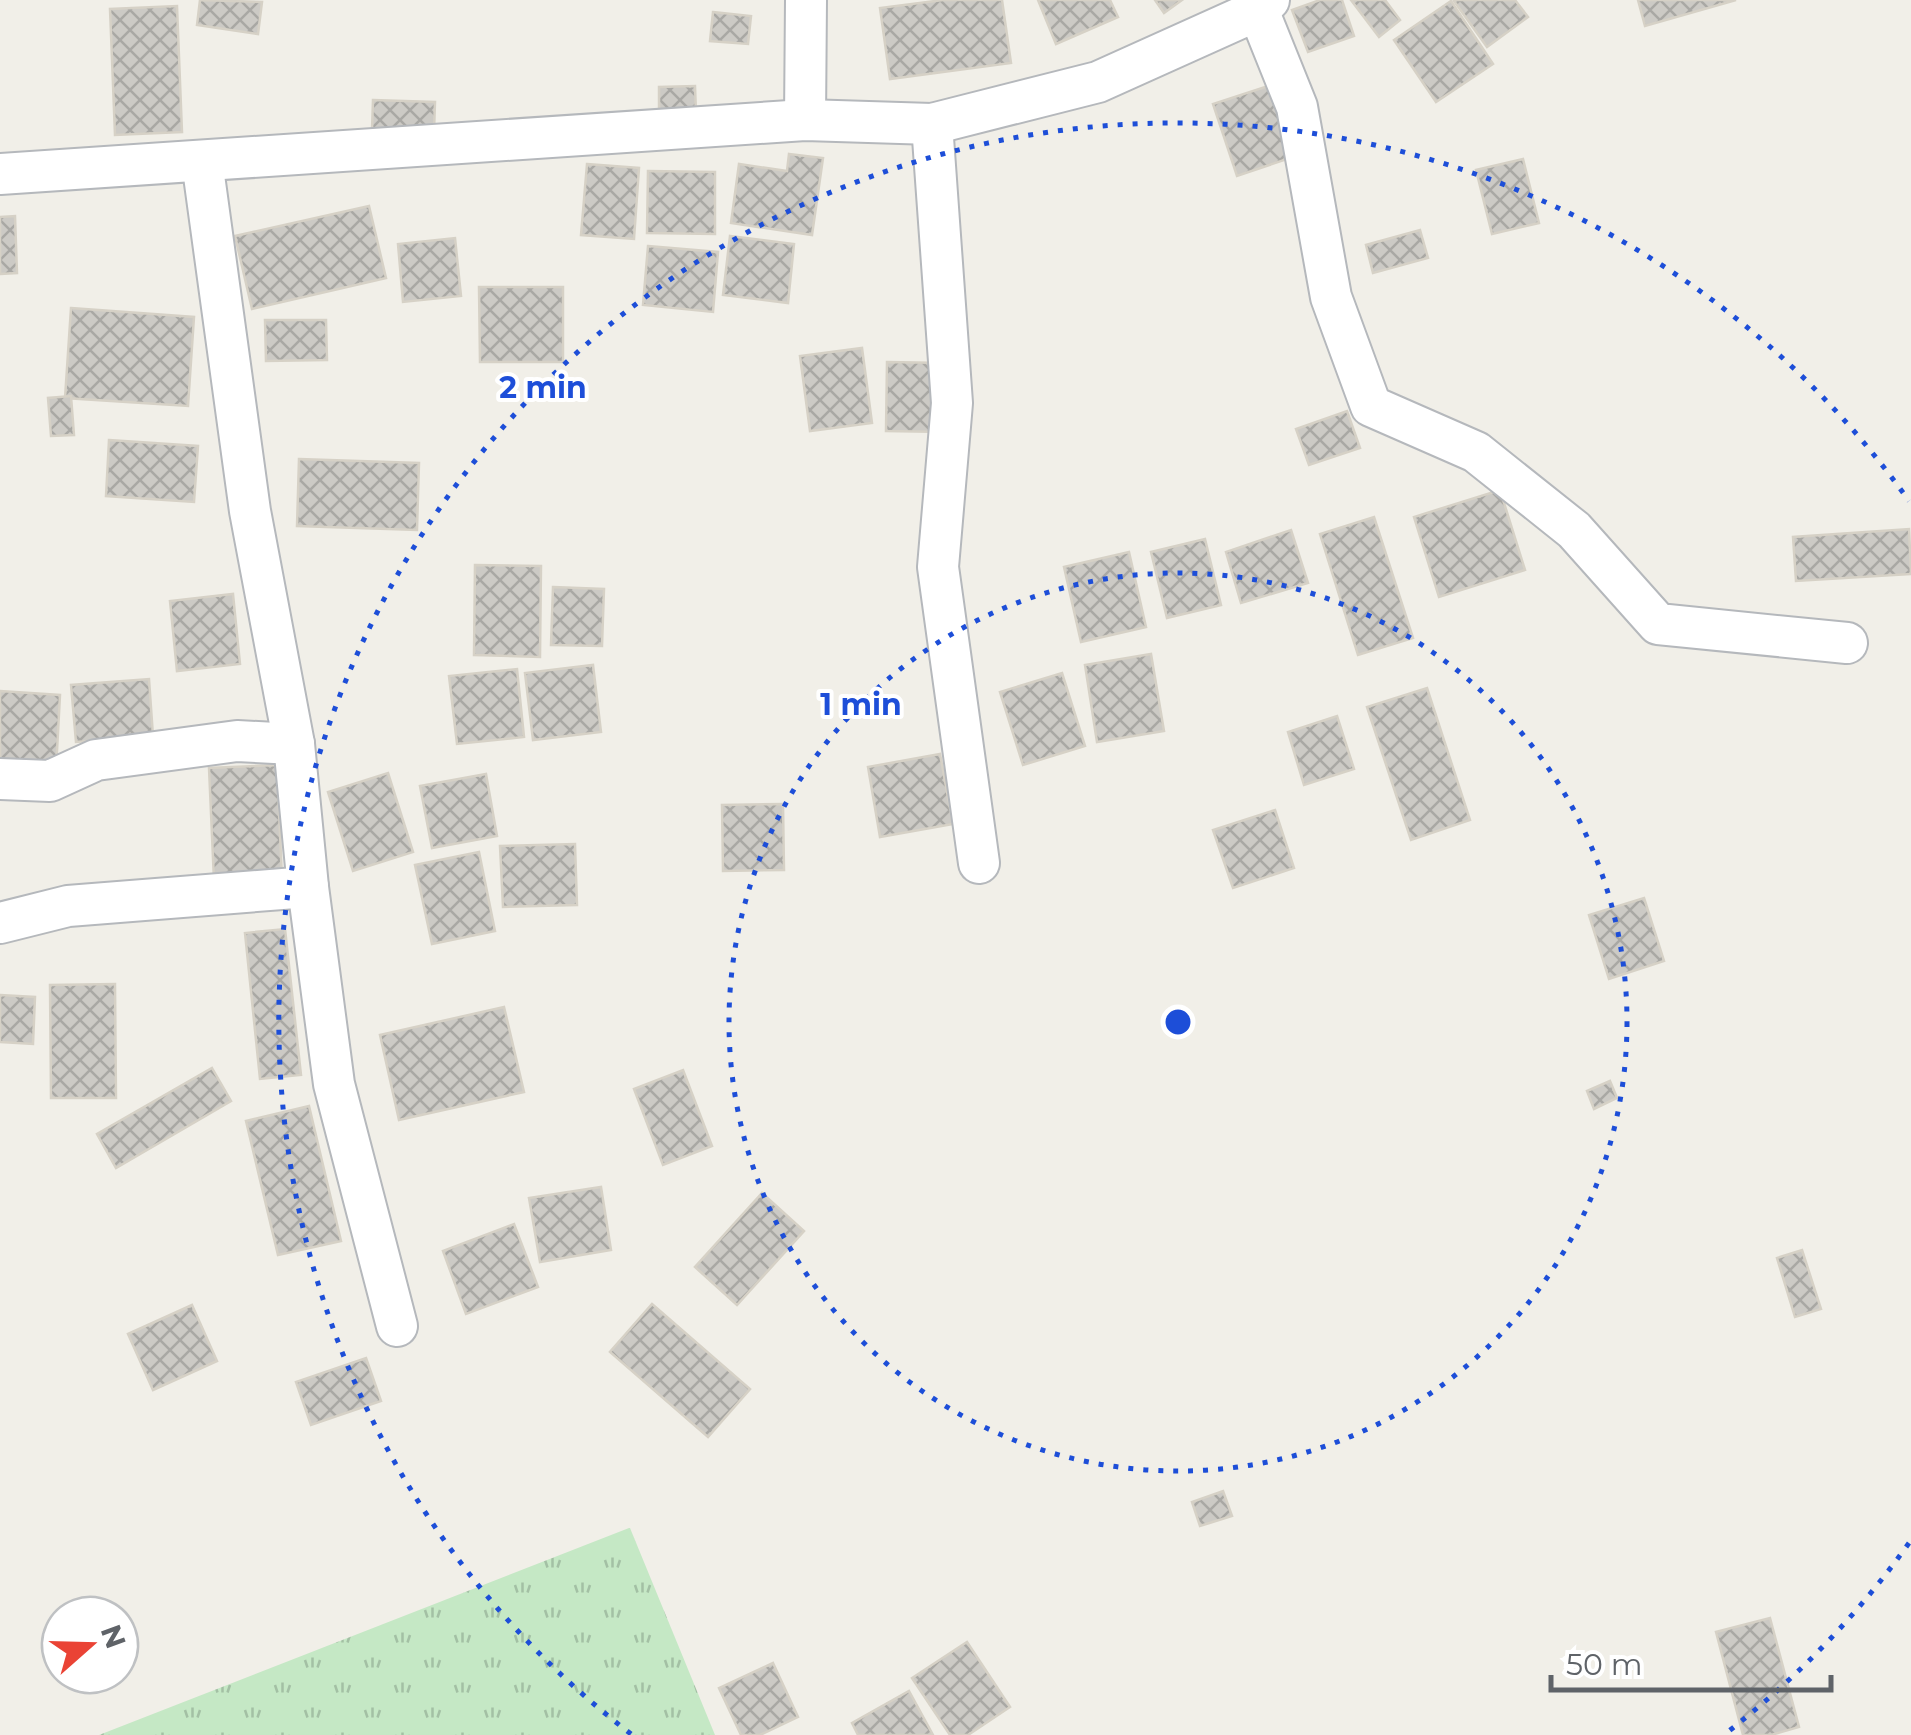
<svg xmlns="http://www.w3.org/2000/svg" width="1911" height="1735" font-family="Montserrat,sans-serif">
	<defs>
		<pattern id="grass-tufts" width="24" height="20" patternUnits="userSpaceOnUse" patternTransform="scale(2.5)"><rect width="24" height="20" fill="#c5e8c5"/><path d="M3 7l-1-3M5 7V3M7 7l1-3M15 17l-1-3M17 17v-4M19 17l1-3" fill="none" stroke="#a3c0a4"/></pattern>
		<pattern id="building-cross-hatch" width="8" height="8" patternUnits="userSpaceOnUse" patternTransform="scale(2.5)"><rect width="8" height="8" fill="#cccac5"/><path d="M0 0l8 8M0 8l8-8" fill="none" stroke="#a9a8a4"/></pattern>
	</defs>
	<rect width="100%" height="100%" fill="#f1efe8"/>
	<polygon fill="url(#grass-tufts)" points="630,1528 715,1735 99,1735 629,1528"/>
	<g fill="url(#building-cross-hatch)" stroke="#d6d1c6" stroke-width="2.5">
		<polygon points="200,0 262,2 258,34 197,25"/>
		<polygon points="943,0 1002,0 1011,63 890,79 880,8"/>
		<polygon points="1038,0 1110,0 1118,17 1056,44"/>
		<polygon points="1155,0 1182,0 1164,13"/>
		<polygon points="1320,0 1342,0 1354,36 1308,52 1292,10"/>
		<polygon points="1351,0 1385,0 1400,20 1379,37"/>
		<polygon points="1456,0 1515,0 1528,17 1487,47 1454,1"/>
		<polygon points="1638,0 1736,0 1645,26"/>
		<polygon points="1451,1 1493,64 1436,102 1394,40"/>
		<polygon points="177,6 182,132 115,135 110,9"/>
		<polygon points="713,12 751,16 748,44 710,41"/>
		<polygon points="695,86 696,113 659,114 659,87"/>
		<polygon points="1268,86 1293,157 1237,176 1213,104"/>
		<polygon points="373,100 435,102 434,132 372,130"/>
		<polygon points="789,154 823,158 812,235 731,223 739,164 787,171"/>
		<polygon points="1523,159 1539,223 1492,234 1476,170"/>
		<polygon points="587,164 639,168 634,239 581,235"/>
		<polygon points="648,171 715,172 715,234 647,233"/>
		<polygon points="369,206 386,278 252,309 235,236"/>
		<polygon points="15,216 17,273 0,274 0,217"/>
		<polygon points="1420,230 1428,258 1373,273 1366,245"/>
		<polygon points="730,236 794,244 788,303 723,295"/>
		<polygon points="455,238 461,296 403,302 398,244"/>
		<polygon points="648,246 718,252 713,312 643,305"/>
		<polygon points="479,287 563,287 563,362 480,362"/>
		<polygon points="71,308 194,317 188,406 65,398"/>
		<polygon points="265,320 326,320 327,360 266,361"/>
		<polygon points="862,348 872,423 810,431 800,356"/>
		<polygon points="887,362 945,363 944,432 886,431"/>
		<polygon points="71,396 74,435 51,436 48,398"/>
		<polygon points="1347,411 1360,448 1309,465 1296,429"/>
		<polygon points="109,440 198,446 194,502 106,496"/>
		<polygon points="299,459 419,463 417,530 297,526"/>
		<polygon points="1500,490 1525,570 1439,597 1414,517"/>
		<polygon points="1374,517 1413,638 1358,655 1320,534"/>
		<polygon points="1909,529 1911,574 1796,581 1793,537"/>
		<polygon points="1291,530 1308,583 1241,603 1226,552"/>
		<polygon points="1205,539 1221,605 1167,618 1151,552"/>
		<polygon points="1129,552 1146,627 1081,642 1064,567"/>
		<polygon points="475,565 541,566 540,657 474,655"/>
		<polygon points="553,587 604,589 602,646 551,645"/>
		<polygon points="233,594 240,664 177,671 170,601"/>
		<polygon points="1151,654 1164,731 1097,742 1085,665"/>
		<polygon points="593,665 601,732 533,740 525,673"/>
		<polygon points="517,669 524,737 457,744 449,676"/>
		<polygon points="1062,673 1085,746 1023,765 1000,692"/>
		<polygon points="149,679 153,736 76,742 71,685"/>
		<polygon points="1427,688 1470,820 1411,840 1367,707"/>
		<polygon points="0,691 60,695 56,770 0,766"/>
		<polygon points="1337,716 1354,769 1304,785 1288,732"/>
		<polygon points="940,754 953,824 880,837 868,767"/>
		<polygon points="277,765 282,879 214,881 209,768"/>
		<polygon points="388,773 413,852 353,871 328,792"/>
		<polygon points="486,774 497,836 432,848 420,786"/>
		<polygon points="783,804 784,870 723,871 722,805"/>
		<polygon points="1275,810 1294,868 1233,888 1213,830"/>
		<polygon points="575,844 577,905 503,907 500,846"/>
		<polygon points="479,852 495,931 432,944 415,865"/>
		<polygon points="1644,898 1664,961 1609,979 1589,915"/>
		<polygon points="285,929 301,1075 260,1079 245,933"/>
		<polygon points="115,984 116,1098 51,1098 50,985"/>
		<polygon points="0,995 35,997 33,1044 0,1042"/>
		<polygon points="504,1007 524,1092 399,1120 380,1035"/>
		<polygon points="212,1068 231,1101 116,1168 97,1134"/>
		<polygon points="683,1070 712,1146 663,1165 634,1089"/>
		<polygon points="1610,1081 1617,1098 1594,1109 1587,1091"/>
		<polygon points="309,1106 341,1241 278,1255 246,1121"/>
		<polygon points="601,1187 611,1250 540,1262 529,1198"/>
		<polygon points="762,1193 804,1231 737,1305 695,1267"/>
		<polygon points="514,1224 538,1287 466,1314 443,1251"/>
		<polygon points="1802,1250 1821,1309 1795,1317 1777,1258"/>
		<polygon points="652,1304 750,1389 708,1437 610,1352"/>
		<polygon points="192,1305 217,1361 153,1390 128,1334"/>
		<polygon points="366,1358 381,1401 311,1425 296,1382"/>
		<polygon points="1223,1491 1232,1516 1200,1526 1192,1502"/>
		<polygon points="1770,1618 1799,1727 1771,1735 1743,1735 1716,1632"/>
		<polygon points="967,1642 1010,1707 968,1735 950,1735 912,1678"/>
		<polygon points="773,1663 798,1717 760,1735 741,1735 719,1688"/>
		<polygon points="909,1691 933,1735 858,1735 852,1723"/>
	</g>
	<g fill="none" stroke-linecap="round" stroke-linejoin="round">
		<defs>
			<g id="minor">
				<polyline points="1258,10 1297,107 1331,297 1371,406 1476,452 1574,530 1658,624 1847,643"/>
				<polyline points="805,120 806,0"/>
				<polyline points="932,124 952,403 938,567 979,863"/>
				<polyline points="202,161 250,511 294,744 308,887 334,1084 397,1326"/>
				<polyline points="0,174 805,120 932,124 1098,82 1258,10 1269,0"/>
				<polyline points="0,779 50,781 96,760 237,741 294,744"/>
				<polyline points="0,923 68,906 308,887"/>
			</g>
		</defs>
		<use href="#minor" stroke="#b5b8bc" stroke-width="44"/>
		<use href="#minor" stroke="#fff" stroke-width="40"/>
	</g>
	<g fill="none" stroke="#1d4ed8" stroke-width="5" stroke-dasharray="5 10">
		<circle cx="1178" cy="1022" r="449"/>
		<path d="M1909 1543A898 898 0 0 1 1725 1734M631 1734A898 898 0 1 1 1909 501"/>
	</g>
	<circle cx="1178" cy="1022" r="15" fill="#1d4ed8" stroke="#fff" stroke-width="5"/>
	<g font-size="30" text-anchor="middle" font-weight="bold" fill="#1d4ed8" stroke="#fff" stroke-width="8" stroke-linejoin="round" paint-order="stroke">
		<text x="543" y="398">2 min</text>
		<text x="861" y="715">1 min</text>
	</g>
	<g transform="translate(90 1645) rotate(70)"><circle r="48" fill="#ffffff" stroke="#bfc1c3" stroke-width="2.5"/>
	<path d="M0-8L18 38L0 25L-18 38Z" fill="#ea4335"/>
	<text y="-15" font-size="28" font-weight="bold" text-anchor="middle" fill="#5f6368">N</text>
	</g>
	<path d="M1551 1675v15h280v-15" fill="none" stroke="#5f6368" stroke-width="5"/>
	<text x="1566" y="1675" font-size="30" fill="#5f6368" stroke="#ffffff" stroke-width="8" paint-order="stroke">50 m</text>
</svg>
